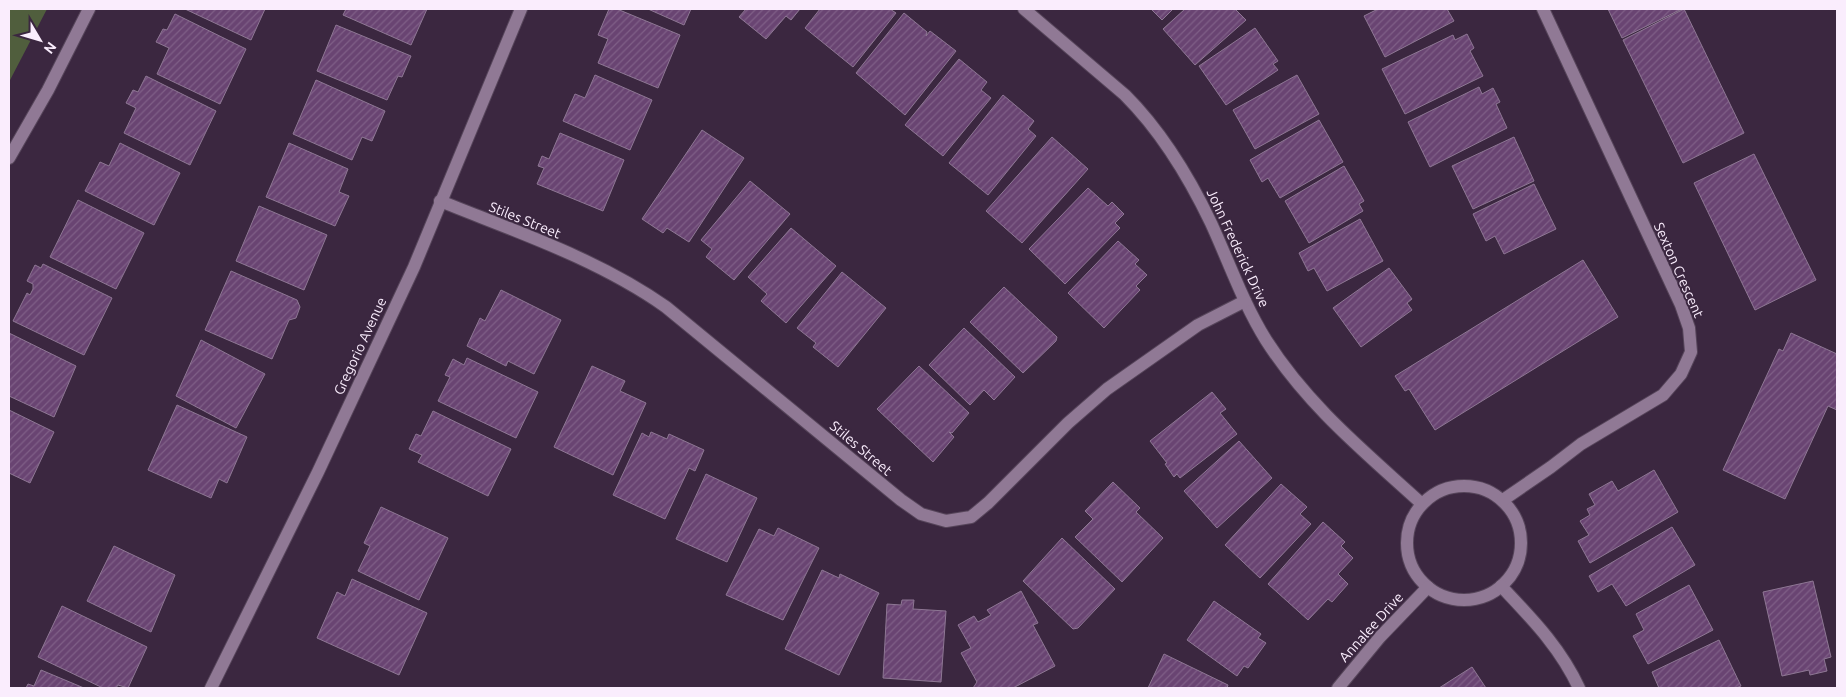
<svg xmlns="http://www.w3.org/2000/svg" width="1846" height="697" font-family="Ubuntu,sans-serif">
	<defs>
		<pattern id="building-hatch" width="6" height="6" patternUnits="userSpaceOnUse" patternTransform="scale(1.25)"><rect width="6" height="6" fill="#694472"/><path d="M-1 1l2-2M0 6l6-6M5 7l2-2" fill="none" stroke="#7f5f87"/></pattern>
	</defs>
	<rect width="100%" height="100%" fill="#3b2740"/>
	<polygon fill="#505e3d" points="9,9 47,9 9,82"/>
	<g fill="url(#building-hatch)" stroke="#8e7794">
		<polygon points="185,9 265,9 251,40"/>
		<polygon points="346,9 427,9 411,45 343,15"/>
		<polygon points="609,9 617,9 680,35 658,88 598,63 608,39 598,35"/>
		<polygon points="648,9 691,9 684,25"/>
		<polygon points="746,9 800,9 791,20 786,16 766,39 739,17"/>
		<polygon points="820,9 890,9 896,13 853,67 805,28"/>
		<polygon points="1151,9 1173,9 1162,20"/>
		<polygon points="1185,9 1235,9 1246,20 1195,65 1163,29"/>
		<polygon points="1378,9 1447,9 1454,21 1385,57 1364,16"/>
		<polygon points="1608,9 1682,9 1622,38"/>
		<polygon points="1684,9 1744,133 1683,163 1623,40"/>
		<polygon points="904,13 927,32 926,36 930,31 956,51 905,115 856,73"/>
		<polygon points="175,14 246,49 220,104 157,74 169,48 156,42 163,29 167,30"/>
		<polygon points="336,25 411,56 402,77 398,76 387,100 317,71"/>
		<polygon points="1255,28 1278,61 1273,64 1278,70 1226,105 1199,66"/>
		<polygon points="1467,34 1474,48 1470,51 1483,76 1405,114 1382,69 1453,35 1455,40"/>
		<polygon points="959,59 987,82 981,90 991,98 943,156 905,125"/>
		<polygon points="595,75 652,100 630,150 563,121 575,94 585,98"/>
		<polygon points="1297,75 1319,114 1255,149 1233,110"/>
		<polygon points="146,76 216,111 190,165 124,133 136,108 126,103 133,90 138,92"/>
		<polygon points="316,80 385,111 372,141 362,137 352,160 293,134"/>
		<polygon points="1479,87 1482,94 1493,88 1500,102 1496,104 1507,128 1430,167 1408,122"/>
		<polygon points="1003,95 1034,121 1028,129 1036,136 988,195 949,163"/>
		<polygon points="1319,120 1343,162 1280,198 1268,178 1262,182 1250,160"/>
		<polygon points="702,130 744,158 689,242 667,228 663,233 642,219"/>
		<polygon points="560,133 624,160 603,211 537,184 544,168 538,166 542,156 549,159"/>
		<polygon points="1052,137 1088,169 1022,243 986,211"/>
		<polygon points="1514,137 1534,181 1473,209 1452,166"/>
		<polygon points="120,143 180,173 154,225 85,191 100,162 109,166"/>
		<polygon points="289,143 348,169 339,192 349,196 335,226 266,197"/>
		<polygon points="1754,154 1816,280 1755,310 1694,183"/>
		<polygon points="1344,166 1364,201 1359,204 1363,211 1309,243 1285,201"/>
		<polygon points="750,181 790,214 734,280 706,257 712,249 701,240"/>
		<polygon points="1534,184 1556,229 1504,254 1495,236 1486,241 1473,214"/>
		<polygon points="1088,188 1108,206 1112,202 1124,214 1115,223 1120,228 1065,284 1029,249"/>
		<polygon points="78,200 144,233 116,289 50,257"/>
		<polygon points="259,206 327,235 304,290 236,261"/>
		<polygon points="1360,219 1383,261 1327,291 1314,268 1308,271 1299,253"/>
		<polygon points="791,228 836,266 786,323 761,301 767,294 748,277"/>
		<polygon points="1118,241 1139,260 1135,264 1147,275 1136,286 1140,290 1104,328 1068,293"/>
		<polygon points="1583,260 1618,317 1435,430 1409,389 1405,391 1395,376"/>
		<polygon points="43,264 112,298 84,355 13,321 27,293 30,295 33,289 33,284 27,281 35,265 41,268"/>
		<polygon points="1389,268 1412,299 1407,303 1412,310 1361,347 1333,308"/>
		<polygon points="231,271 297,300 300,307 296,318 289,320 272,359 205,330"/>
		<polygon points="842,272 886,308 838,367 813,347 816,343 797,328"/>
		<polygon points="1004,287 1057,337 1056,341 1023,373 970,322"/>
		<polygon points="501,290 561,320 534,374 508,361 506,366 467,346 480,318 485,321"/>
		<polygon points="964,328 1015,377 994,400 984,390 970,405 929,365"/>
		<polygon points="9,333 76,366 54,417 9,396"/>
		<polygon points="1791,333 1837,354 1837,410 1828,406 1785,499 1723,470 1779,349 1783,351"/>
		<polygon points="201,340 265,374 236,428 176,396"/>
		<polygon points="467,358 538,392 516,438 438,401 450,377 445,375 453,359 464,365"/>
		<polygon points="592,366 625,381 620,391 646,403 613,475 554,447"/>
		<polygon points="919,366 969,413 952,433 949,432 954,437 933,462 877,409"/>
		<polygon points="1212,392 1226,409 1220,413 1237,434 1180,478 1177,474 1174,477 1165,464 1167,463 1150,441"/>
		<polygon points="177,405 247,437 227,483 219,479 211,498 148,470"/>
		<polygon points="9,410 54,432 30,483 9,473"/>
		<polygon points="433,411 511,449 488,496 418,462 422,455 409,449 416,434 421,436"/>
		<polygon points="651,432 667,439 669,434 704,450 695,471 689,468 665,519 613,495 642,433 649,437"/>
		<polygon points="1239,441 1272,478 1217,528 1184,491"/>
		<polygon points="1654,470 1678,512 1590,563 1578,541 1589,535 1580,521 1590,515 1587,509 1595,505 1589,494 1612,481 1618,491"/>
		<polygon points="706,474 757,498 727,562 676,539"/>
		<polygon points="1113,482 1140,508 1136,512 1163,538 1122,582 1075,537 1093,519 1085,511"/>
		<polygon points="1281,484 1307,507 1300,514 1311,524 1260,578 1225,545"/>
		<polygon points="381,507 448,538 419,600 358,571 370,546 364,543"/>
		<polygon points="1323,522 1345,542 1341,546 1353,558 1338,574 1348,584 1332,602 1328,599 1308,620 1268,584"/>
		<polygon points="1672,527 1695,565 1626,606 1612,584 1598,592 1589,576"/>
		<polygon points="778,528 819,548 783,620 726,595 759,529 774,536"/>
		<polygon points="1062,538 1115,589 1078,628 1073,629 1023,581"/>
		<polygon points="114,546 175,575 151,632 87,601"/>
		<polygon points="822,570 839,578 840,574 879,593 839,675 785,649"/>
		<polygon points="352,579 427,613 399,675 317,638 337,592 345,596"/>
		<polygon points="1813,581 1831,657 1824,659 1827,671 1810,675 1809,670 1782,676 1763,592"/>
		<polygon points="1689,585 1713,630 1648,664 1633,636 1644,630 1636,614"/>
		<polygon points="1021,591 1038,623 1033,625 1055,666 1013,688 973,688 977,682 961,653 971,648 958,625 974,616 978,622 991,615 987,610"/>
		<polygon points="902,600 914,600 913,609 946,611 941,682 883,678 887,604 901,605"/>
		<polygon points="1214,601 1261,634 1258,638 1266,643 1248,668 1244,666 1237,676 1187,640"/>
		<polygon points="62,606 147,647 128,688 118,685 116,688 103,688 38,657"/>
		<polygon points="1719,640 1741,686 1736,688 1659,688 1652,672"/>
		<polygon points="1164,654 1228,685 1227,688 1148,688"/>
		<polygon points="1472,667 1486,688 1439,688"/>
		<polygon points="41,670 84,688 26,688 28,684 34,686"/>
	</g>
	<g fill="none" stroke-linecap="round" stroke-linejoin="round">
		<defs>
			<g id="minor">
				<path d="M 1024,9 L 1125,95 C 1161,131 1189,177 1211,223 C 1229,262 1243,303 1266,340 C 1308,406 1365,452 1422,504"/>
				<polyline points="9,158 48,90 89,9"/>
				<path d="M 440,201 C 517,232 598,259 666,307 L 901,500 L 921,514 L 946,521 L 971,517 L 988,503 L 1068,423 L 1107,389 L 1198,325 L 1245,301"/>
				<circle cx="1464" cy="543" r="57"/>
				<polyline points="1503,500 1551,467 1581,444 1663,395 1681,374 1691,352 1689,328 1681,305 1543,9"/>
				<path d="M 1501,586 C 1532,619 1560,647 1579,688"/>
				<polyline points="211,688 318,472 414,267 521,9"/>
				<polyline points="1338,688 1380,637 1428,587"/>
			</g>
		</defs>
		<use href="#minor" stroke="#56455a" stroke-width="14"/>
		<use href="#minor" stroke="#907995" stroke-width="12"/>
	</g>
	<g text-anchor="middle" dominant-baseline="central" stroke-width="4" stroke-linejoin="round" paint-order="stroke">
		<g font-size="14" fill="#faedfd" stroke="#3b2740">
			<text transform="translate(525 220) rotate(22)">Stiles Street</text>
			<text transform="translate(1238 248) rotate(65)">John Frederick Drive</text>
			<text transform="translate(1679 270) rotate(66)">Sexton Crescent</text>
			<text transform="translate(360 346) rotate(-65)">Gregorio Avenue</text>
			<text transform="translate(861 448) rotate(40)">Stiles Street</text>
			<text transform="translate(1371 627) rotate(-48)">Annalee Drive</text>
		</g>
	</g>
	<rect width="1846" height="697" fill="none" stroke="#faedfd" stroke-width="20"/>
	<g transform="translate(40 40) rotate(128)" stroke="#3b2740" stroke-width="4" paint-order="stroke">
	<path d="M0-4L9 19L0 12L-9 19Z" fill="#faedfd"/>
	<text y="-8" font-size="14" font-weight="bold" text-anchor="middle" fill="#faedfd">N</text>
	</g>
</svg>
